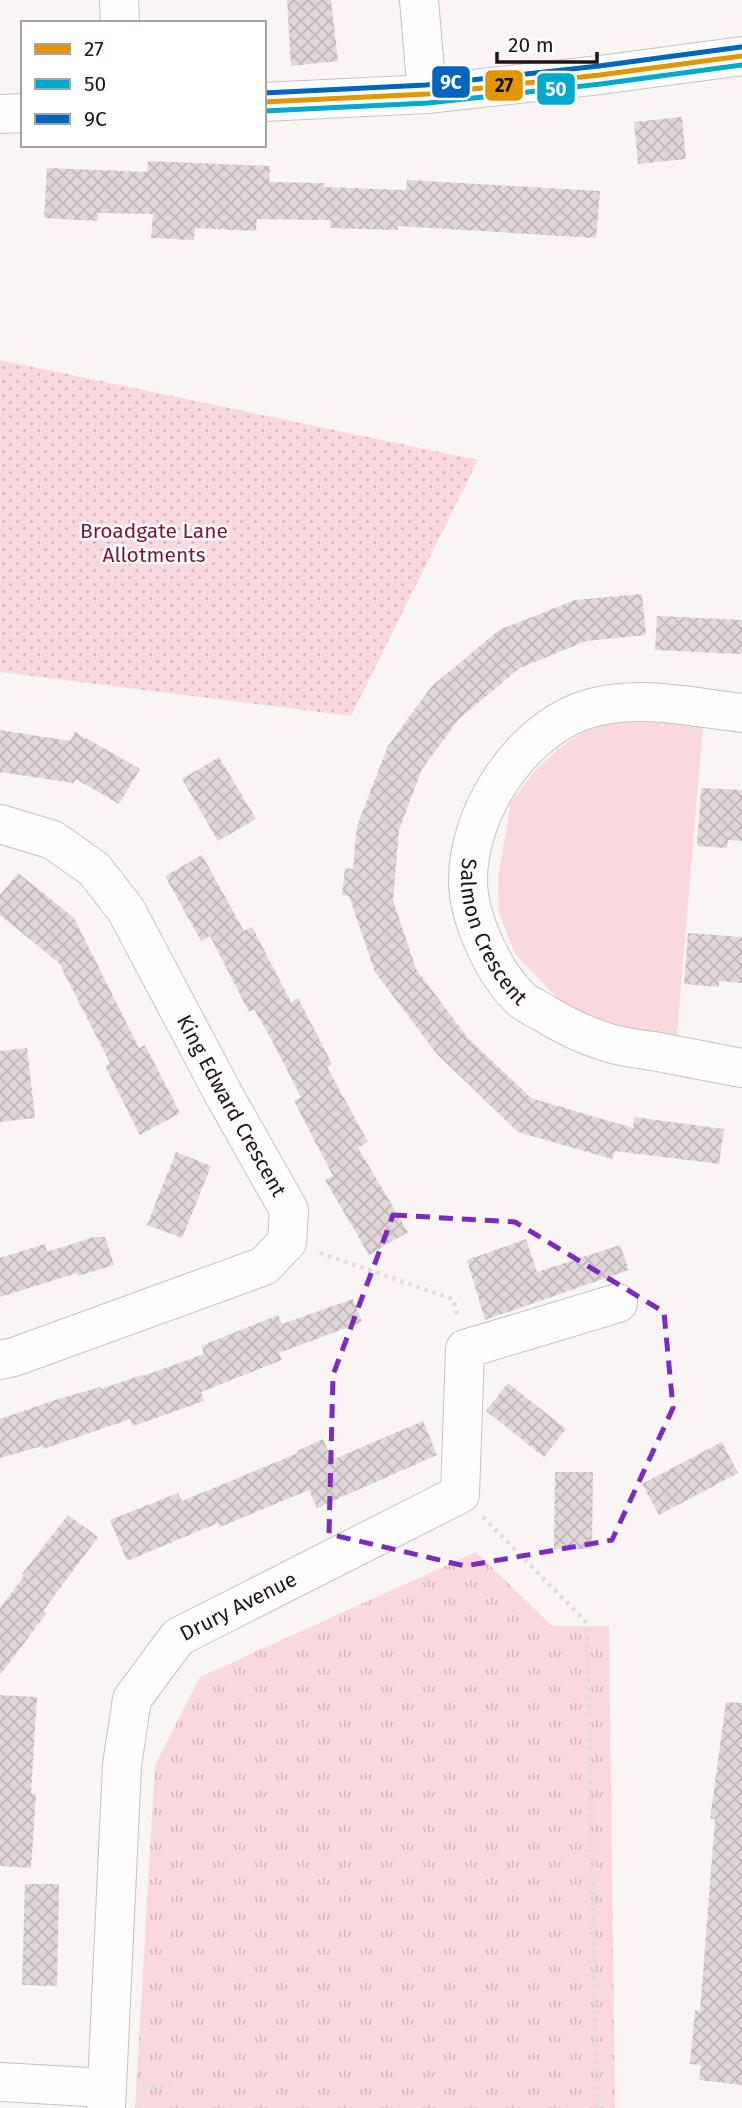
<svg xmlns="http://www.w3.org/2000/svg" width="742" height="2108" font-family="'Fira Sans',sans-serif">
	<defs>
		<pattern id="park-tufts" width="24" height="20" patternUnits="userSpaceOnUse" patternTransform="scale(1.75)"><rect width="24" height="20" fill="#fad9de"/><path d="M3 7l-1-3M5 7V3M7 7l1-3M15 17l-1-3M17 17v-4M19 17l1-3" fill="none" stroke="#d6b9be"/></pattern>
		<pattern id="garden-dots" width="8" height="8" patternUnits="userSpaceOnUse" patternTransform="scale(1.75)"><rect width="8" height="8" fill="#fad9de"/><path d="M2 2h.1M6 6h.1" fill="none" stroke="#d6b9be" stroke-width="1.8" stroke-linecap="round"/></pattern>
		<pattern id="building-cross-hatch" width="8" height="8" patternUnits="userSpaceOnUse" patternTransform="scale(1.75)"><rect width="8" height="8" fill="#e1d7d8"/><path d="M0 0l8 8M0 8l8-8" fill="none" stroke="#c1b8b9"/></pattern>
	</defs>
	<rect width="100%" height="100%" fill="#f9f5f5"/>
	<polygon fill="#fad9de" points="621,720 703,726 676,1046 570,1011 515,954 499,913 498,876 511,802 534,772 558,749 586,730"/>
	<polygon fill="url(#park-tufts)" points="476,1552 552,1626 609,1626 615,2108 135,2108 155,1765 200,1677"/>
	<polygon fill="url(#garden-dots)" points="0,360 478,460 351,716 0,672"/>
	<g fill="url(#building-cross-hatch)">
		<polygon points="287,0 331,0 338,61 291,66"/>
		<polygon points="682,117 686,159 638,164 634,122"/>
		<polygon points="148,161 270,166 269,182 324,183 324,187 406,190 407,180 600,191 596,238 398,226 398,230 330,228 330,220 257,219 256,231 195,228 194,240 151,238 153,214 98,213 98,221 44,218 47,168 147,172"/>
		<polygon points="642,594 646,635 586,641 520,668 459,719 422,769 399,830 393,900 416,969 468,1038 531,1098 633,1128 634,1117 724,1129 719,1164 615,1151 612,1159 518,1132 437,1054 375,972 349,896 342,895 345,868 353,869 357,826 388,746 431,687 499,630 575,600"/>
		<polygon points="657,616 742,620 742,654 655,650"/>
		<polygon points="0,730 70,741 75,732 140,769 119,804 76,779 74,783 0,772"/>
		<polygon points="219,757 256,819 218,841 182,779"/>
		<polygon points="701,788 742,790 742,841 728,840 727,848 697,846"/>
		<polygon points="202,855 244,931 252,927 291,1002 298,998 332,1064 327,1067 368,1142 358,1148 408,1232 369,1255 325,1180 333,1176 294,1101 301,1097 269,1035 254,1009 249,1012 210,936 201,941 165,876"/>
		<polygon points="18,873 74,918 139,1048 145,1045 180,1113 140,1135 105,1066 110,1063 59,963 0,915 0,895"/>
		<polygon points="688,933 742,937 742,983 719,981 719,987 684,984"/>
		<polygon points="27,1048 35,1118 0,1122 0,1051"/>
		<polygon points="176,1152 211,1166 182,1238 147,1225"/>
		<polygon points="94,1237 105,1237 114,1265 78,1276 77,1273 0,1297 0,1258 45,1244 47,1252"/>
		<polygon points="526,1239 537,1272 620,1245 629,1270 485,1320 467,1260"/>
		<polygon points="353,1299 362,1322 279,1353 282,1360 201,1392 204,1401 133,1426 130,1419 43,1449 42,1446 0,1458 0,1419 55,1400 100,1387 101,1389 142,1375 143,1376 204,1354 201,1346 278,1315 282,1324"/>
		<polygon points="508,1383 566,1429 544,1457 486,1411"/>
		<polygon points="423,1421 437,1455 317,1508 309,1490 220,1527 218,1523 127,1561 110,1520 178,1493 182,1501 298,1453 297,1451 323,1439 332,1460"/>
		<polygon points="722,1442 738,1473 659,1515 642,1484"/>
		<polygon points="555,1472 593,1472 592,1549 554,1549"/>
		<polygon points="68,1515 98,1537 43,1611 46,1614 0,1675 0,1608 24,1576 22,1574"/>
		<polygon points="0,1695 37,1697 31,1793 36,1794 31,1868 0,1866"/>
		<polygon points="726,1702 742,1703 742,2085 699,2080 701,2065 690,2064 695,2010 700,2011 715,1819 710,1819"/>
		<polygon points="25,1884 59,1884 57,1986 22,1985"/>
	</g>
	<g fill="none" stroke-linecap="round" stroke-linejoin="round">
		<defs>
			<g id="minor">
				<polyline points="119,0 120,23"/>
				<polyline points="419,0 427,94"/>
				<polyline points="264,102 427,94 600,75 742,56"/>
				<polyline points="0,114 23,113"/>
				<path id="s1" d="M 742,713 C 689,707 631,692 579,712 C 517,737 468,814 468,880 C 468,918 494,974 521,999 C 528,1005 537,1009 544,1013 C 563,1025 584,1035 606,1042 C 621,1047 638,1049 653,1051 C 683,1057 712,1062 742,1068"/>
				<path id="s2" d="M 0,824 L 53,840 L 94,869 L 126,910 L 224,1095 L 289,1210 L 287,1242 L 264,1266 L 14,1357 L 0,1360"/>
				<polyline points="0,2082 107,2088"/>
				<path id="s3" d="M 106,2108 L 122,1765 L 132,1699 L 178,1637 L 460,1494 L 465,1349 L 618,1303"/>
			</g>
		</defs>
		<use href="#minor" stroke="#c9c0c1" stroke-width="40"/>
		<g stroke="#dfdcdd" stroke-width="4.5" stroke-dasharray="3.5 5" stroke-linecap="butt">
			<polyline points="320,1253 453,1299 457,1314"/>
			<polyline points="483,1517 587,1623 597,2108"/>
			<polyline points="143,2087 175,2085"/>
		</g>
		<use href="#minor" stroke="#fefefe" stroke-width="38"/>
		<defs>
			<polyline id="bus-1" points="264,102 427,94 600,75 742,56"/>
			<polyline id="bus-2" points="264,111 428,103 601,84 742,65"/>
			<polyline id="bus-3" points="264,93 426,85 599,66 741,47"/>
		</defs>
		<use href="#bus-1" stroke="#fff" stroke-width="10"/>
		<use href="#bus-2" stroke="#fff" stroke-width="10"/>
		<use href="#bus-3" stroke="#fff" stroke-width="10"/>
		<use href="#bus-1" stroke="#e29702" stroke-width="5"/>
		<use href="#bus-2" stroke="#00a9ce" stroke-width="5"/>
		<use href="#bus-3" stroke="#0065bd" stroke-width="5"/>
	</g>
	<path fill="none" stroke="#7b2cbf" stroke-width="5" stroke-dasharray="14 9" stroke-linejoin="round" d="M 393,1215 L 515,1222 L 664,1312 L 673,1408 L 612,1540 L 465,1566 L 329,1534 L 333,1375 Z"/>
	<g text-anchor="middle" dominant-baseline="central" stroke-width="5" stroke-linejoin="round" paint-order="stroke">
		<g font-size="21" fill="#7b1438" stroke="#fff">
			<text x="154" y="531">Broadgate Lane<tspan x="154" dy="24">Allotments</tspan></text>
		</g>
		<g font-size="21" fill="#211416" stroke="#fff">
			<text stroke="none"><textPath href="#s1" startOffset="434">Salmon Crescent</textPath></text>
			<text stroke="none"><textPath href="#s2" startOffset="380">King Edward Crescent</textPath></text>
			<text stroke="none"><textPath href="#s3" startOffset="555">Drury Avenue</textPath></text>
		</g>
	</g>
	<g stroke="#fff" stroke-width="2.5">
		<rect x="431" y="65" width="40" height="34" rx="7" fill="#0065bd"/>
		<rect x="484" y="69" width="40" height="33" rx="7" fill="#e29702"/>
		<rect x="536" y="72" width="40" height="34" rx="7" fill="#00a9ce"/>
	</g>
	<g font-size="19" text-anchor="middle" font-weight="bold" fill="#fff">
		<text x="451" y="89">9C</text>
		<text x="556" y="96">50</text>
	</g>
	<g font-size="19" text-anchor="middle" font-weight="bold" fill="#111">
		<text x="504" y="92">27</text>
	</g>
	<rect x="21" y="21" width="245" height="126" fill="#ffffff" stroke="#a6a1a2" stroke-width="2"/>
	<rect x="35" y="44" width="35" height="10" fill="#e29702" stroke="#a6a1a2" stroke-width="2"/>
	<text x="84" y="56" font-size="21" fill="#211416">27</text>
	<rect x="35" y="79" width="35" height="10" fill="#00a9ce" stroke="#a6a1a2" stroke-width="2"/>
	<text x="84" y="91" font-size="21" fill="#211416">50</text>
	<rect x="35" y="114" width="35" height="10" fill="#0065bd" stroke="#a6a1a2" stroke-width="2"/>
	<text x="84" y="126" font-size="21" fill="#211416">9C</text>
	<path d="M497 52v10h100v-10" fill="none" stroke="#211416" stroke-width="3.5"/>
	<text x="508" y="52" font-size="21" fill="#211416" stroke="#ffffff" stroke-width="5" paint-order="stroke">20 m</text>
</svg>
